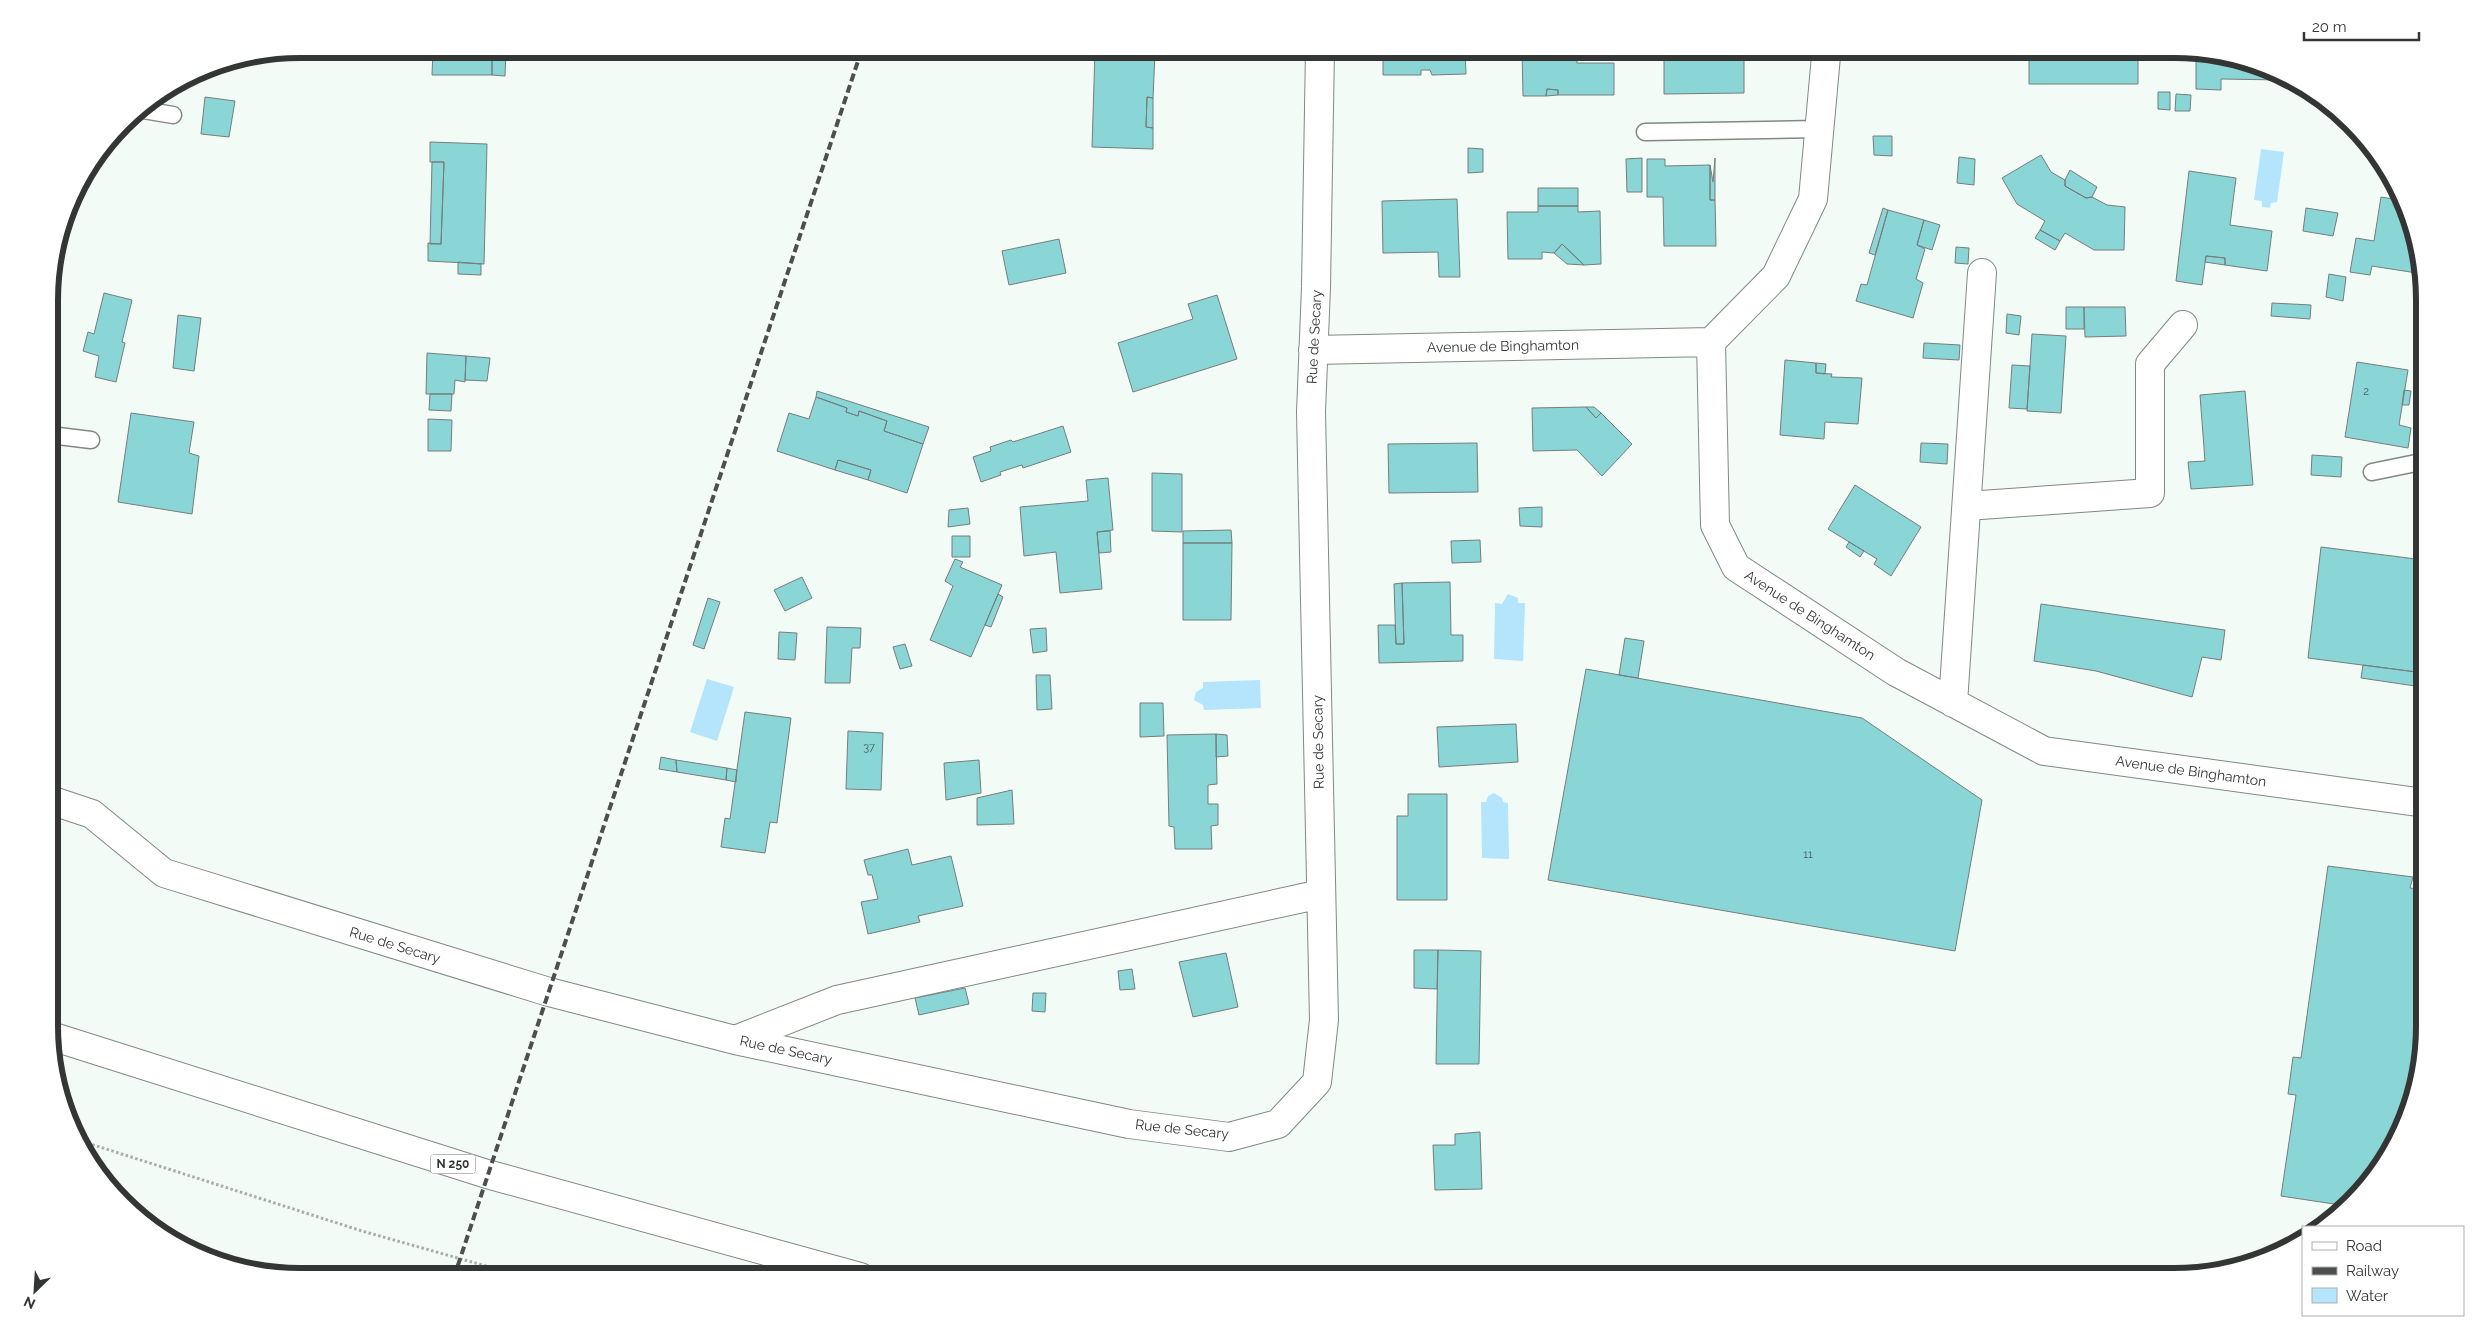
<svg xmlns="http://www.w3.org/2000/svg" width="2474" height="1326" viewBox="0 0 2474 1326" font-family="Raleway,sans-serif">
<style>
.water{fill:#b4e5fd}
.building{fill:#8ad5d5;stroke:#757e7d}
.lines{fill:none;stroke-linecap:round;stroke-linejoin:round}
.lane-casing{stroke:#818885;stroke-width:19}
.street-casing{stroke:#818885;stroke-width:30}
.primary-casing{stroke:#818885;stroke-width:30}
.path{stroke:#a7ada9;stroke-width:3;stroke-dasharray:2.5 2.5;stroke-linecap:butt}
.lane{stroke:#fff;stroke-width:16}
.street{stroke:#fff;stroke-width:28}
.primary{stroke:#fff;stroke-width:28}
.rail{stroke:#4c4f4d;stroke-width:4;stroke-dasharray:8 4;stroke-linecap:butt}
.labels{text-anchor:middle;stroke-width:4;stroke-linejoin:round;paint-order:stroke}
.number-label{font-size:11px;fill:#495e5c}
.shield{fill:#fff;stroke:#707271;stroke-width:1}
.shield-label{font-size:12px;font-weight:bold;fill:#333634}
.street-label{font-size:14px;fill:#333634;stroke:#fff}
.rim{fill:none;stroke:#333634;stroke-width:6}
</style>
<rect width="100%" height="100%" fill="#f3fbf6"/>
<path class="water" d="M2261,149L2284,152L2277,202L2271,203L2270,208L2262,207V201L2254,200Z
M1508,594L1518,598V603H1525L1523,661L1494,659L1495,603L1502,604Z
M707,679L734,687L717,741L690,732Z
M1260,680L1261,708L1204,710L1203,705L1194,700L1196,692L1203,688V682Z
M1494,793L1502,798L1503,802L1508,803L1509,859L1482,858L1481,802H1486L1488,796Z"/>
<path class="building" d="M433,49H492V75H432Z
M492,49H506L505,76L492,75Z
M1383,49H1465L1466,74L1432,75L1430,70H1421V75H1383Z
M1522,49H1577V63H1614V95H1558V90L1547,89L1546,96H1523Z
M1664,49H1744V93L1664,94Z
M2029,49H2138V84H2029Z
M1095,51L1155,53L1153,98L1147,97L1146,127L1153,128V149L1092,147Z
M2196,52L2239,57L2281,73V80L2221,79V90L2196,89Z
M1547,89L1558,90V95L1546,96Z
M2158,92H2170V110L2158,109Z
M2176,94L2191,95L2190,111H2175Z
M205,97L235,101L229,137L201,134Z
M1147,97L1153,98V128L1146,127Z
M1873,136H1892V156L1874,155Z
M430,142L487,144L484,264L428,261V243L441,244L444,162H430Z
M1468,148L1483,149V172L1468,173Z
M2041,155L2051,172L2065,180V186L2086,198L2092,197L2107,205L2125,207L2124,250H2094L2065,233L2060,241L2040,230L2045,221L2017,204L2002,178Z
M1959,157L1975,159L1974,185L1957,183Z
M1642,158V192H1627L1626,159Z
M1715,158V200H1710V165L1713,182Z
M1647,159H1665V166L1710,165V200H1715L1716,246H1664L1663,197H1647Z
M432,162H444L441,244H430Z
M2070,170L2097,187L2092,197L2086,198L2065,186V180Z
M2189,171L2236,178L2230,225L2272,231L2267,271L2225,265V258L2206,256L2202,285L2176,281Z
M1538,188H1578V206H1538Z
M2381,197L2405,201L2423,267V274L2372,266L2370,275L2350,272L2356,238L2374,241Z
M1457,199L1460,277H1439L1438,252L1383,253L1382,201Z
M1538,206H1578V212L1600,211L1601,264L1584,265L1562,244L1554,253L1542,252V259H1508L1507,212H1538Z
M1883,208L1888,210L1875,255L1869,253Z
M2306,208L2338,213L2333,236L2303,231Z
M1888,210L1924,220L1917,245L1925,249L1916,279L1923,283L1913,318L1856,301L1861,284L1867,285Z
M1924,220L1940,225L1932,250L1917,245Z
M2040,230L2060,241L2055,250L2035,238Z
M1059,239L1066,273L1009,285L1002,251Z
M1562,244L1584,265L1567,264L1554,253Z
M1956,247L1969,248L1968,264L1955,263Z
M2206,256L2225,258V265L2205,262Z
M458,262L481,264V275L458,274Z
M2329,274L2346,277L2343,301L2326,297Z
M104,293L132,300L122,342L125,343L116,382L95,377L99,356L83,351L88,332L94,334Z
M1217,295L1237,359L1133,392L1118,343L1193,319L1188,304Z
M2272,303L2311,305L2310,319L2271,316Z
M2066,307H2084V329H2066Z
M2084,307H2125L2126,336L2085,337Z
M2007,314L2021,316L2019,335L2006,333Z
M178,315L201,318L194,371L173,368Z
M2032,334L2066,336L2061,413L2027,411Z
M1924,343L1960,345L1959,360L1923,358Z
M427,353L466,356L465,382L455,380L454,394H426Z
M466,356L490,358L487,381L465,380Z
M1785,360L1816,363V373L1832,374L1831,377L1862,378L1858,424L1825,422L1824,439L1780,435Z
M2357,362L2408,370L2399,425L2411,428L2408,448L2345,437Z
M1816,363L1826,364L1825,374L1816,373Z
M2012,365L2030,366L2027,409L2009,408Z
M2404,390L2411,391L2409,405H2402Z
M817,391L929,427L923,444L884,431L887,421L859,411L858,416L846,412L847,408L816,397Z
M2245,391L2253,485L2191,489L2188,462L2205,461L2200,395Z
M430,394H452L451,411L429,410Z
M816,397L847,408L846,412L858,416L859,411L887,421L884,431L923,444L907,493L868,480L871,470L838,460L835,470L777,451L789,413L809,419Z
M1586,407H1594L1601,413L1596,418Z
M1586,407L1596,418L1601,413L1632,444L1602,476L1577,450L1533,451L1532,408Z
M131,413L194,422L189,453L199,456L192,514L118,502Z
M428,419L452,420L451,451H428Z
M1063,426L1071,452L1023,468L1022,465L1000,472L1001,475L981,482L973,457L991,451L990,447L1011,440L1013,442Z
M1477,443L1478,492L1389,493L1388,444Z
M1921,443L1948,444L1947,464L1920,462Z
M2312,455L2342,457L2341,477L2311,475Z
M838,460L871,470L868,480L835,470Z
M1152,473L1182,474V532L1152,531Z
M1108,478L1113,530L1097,532L1102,589L1060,593L1056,552L1024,556L1020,507L1088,501L1086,480Z
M1855,485L1921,527L1891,576L1874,564L1877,559L1828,529Z
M2417,499L2424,500V522L2414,521Z
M1542,507V527L1520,526L1519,508Z
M968,508L970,524L948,527L949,510Z
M1231,530L1232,543H1183V531Z
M1110,531L1111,552L1099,553L1097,532Z
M952,536H970V557H952Z
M1480,540L1481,562L1452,563L1451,541Z
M1849,542L1864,551L1860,557L1846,547Z
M1183,543H1232L1231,620H1183Z
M2321,547L2424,560V673L2308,658Z
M955,559L963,562L960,567L1002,585L971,657L930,640L953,586L945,581Z
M802,577L812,598L785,611L774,590Z
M1450,582L1451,635H1463V661L1379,663L1378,625H1395L1396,644H1404L1402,583Z
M1402,583L1404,644H1396L1394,584Z
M998,594L1003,597L991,627L985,625Z
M708,598L720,602L704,649L693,645Z
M2041,604L2225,630L2221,660L2202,657L2192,697L2096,671L2034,661Z
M827,627L861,628L860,648H852L850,683H825Z
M1046,628L1047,651L1033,653L1030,629Z
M779,632L797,633L795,660L778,659Z
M1625,638L1644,641L1638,678L1619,675Z
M905,644L912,666L900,669L893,647Z
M2363,665L2424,673L2422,687L2361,678Z
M1586,669L1862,718L1982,800L1955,951L1548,880Z
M1036,675H1050L1052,709L1037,710Z
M1140,703H1163L1164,736L1140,737Z
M745,712L791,718L777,823L770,822L765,853L721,847L725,818L730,819Z
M1516,724L1518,762L1439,767L1437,727Z
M848,731L883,733L881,790L846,789Z
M1216,734L1217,784L1208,785V804H1218V825L1211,826L1212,849H1175L1174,827L1169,826L1167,735Z
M1216,734L1227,735L1228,756L1216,757Z
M661,757L676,760L677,772L659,769Z
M676,760L727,768L726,780L677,772Z
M979,760L981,793L946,800L944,763Z
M727,768L737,770L736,782L726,780Z
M1012,790L1014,824L977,825V798Z
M1408,794H1447V900H1397V816H1408Z
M908,849L912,865L951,856L963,906L918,916L920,922L868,934L861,902L878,899L872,875H868L864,860Z
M2328,866L2413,877L2410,888L2425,890V1027L2417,1091L2399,1138L2363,1192L2347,1206L2281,1196L2296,1095L2288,1094L2293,1057L2301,1058Z
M1414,950H1438L1437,989L1414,988Z
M1438,950L1481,951L1479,1064H1436Z
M1226,953L1238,1007L1193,1017L1179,962Z
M1132,969L1135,989L1120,990L1118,971Z
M965,988L969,1004L919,1015L915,998Z
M1033,993H1046L1045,1012L1032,1011Z
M1480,1132L1482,1189L1435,1190L1433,1145H1455V1134Z"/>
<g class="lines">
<g class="lane-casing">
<path id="lane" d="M137,109L173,115
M1645,132L1819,129
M50,435L91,440
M2372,472L2421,462L2424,459"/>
</g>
<g class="street-casing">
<path id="street" d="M1711,342L1776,276L1813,199L1826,56L1829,49
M1313,350L1711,342L1715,525L1736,567L1896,672L2044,751L2425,803
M1967,506L2150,493V364L2183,325
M1953,703L1982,273
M50,800L92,814L164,873L549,992L735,1040L1129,1124L1229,1137L1278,1124L1317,1082L1324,1020L1311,412L1316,287L1320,49
M735,1040L837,1000L1321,894"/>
</g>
<g class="primary-casing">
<path id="primary" d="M51,1036L487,1174L860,1277"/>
</g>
<path class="path" d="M78,1140L362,1231L525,1277"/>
<use href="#lane" class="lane"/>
<use href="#street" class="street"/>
<use href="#primary" class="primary"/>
<path class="rail" d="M454,1277L862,49"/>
</g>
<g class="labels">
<g class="number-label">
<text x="2366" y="395">2</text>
<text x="869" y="751">37</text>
<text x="1808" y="858">11</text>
</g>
<rect class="shield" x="430.5" y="1154.5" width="45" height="19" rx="4"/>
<g class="shield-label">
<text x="453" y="1168">N 250</text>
</g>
<g class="street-label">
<text transform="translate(1314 337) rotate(-87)" y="5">Rue de Secary</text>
<text transform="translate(1503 346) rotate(-1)" y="5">Avenue de Binghamton</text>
<text transform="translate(1810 615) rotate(33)" y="5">Avenue de Binghamton</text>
<text transform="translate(1318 742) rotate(-91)" y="5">Rue de Secary</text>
<text transform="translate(2191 771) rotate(8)" y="5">Avenue de Binghamton</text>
<text transform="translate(395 945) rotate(17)" y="5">Rue de Secary</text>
<text transform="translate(786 1050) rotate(12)" y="5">Rue de Secary</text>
<text transform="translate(1182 1129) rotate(6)" y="5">Rue de Secary</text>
</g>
</g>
<path d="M0 0H2474V1326H0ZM300 58H2174A242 242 0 0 1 2416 300V1026A242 242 0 0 1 2174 1268H300A242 242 0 0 1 58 1026V300A242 242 0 0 1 300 58Z" fill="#fff" fill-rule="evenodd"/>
<path class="rim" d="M300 58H2174A242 242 0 0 1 2416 300V1026A242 242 0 0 1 2174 1268H300A242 242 0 0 1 58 1026V300A242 242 0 0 1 300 58Z"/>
<rect x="2302" y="1226" width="162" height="90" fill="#ffffff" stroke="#adafae"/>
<rect x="2312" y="1242" width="25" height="8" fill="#ffffff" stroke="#adafae"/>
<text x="2346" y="1251" font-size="15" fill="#333634">Road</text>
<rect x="2312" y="1267" width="25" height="8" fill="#4c4f4d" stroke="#adafae"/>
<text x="2346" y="1276" font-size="15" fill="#333634">Railway</text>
<rect x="2312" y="1288" width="25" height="15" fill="#b4e5fd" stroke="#adafae"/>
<text x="2346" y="1301" font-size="15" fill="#333634">Water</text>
<g transform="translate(35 1291) rotate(205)" stroke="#ffffff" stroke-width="4" paint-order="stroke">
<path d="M0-4L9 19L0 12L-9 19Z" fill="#333634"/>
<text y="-8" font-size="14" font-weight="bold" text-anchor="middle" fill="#333634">N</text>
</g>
<path d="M2304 32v8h115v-8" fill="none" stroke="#333634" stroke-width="2.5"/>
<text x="2312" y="32" font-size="15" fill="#333634" stroke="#ffffff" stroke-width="4" paint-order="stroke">20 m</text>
</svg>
